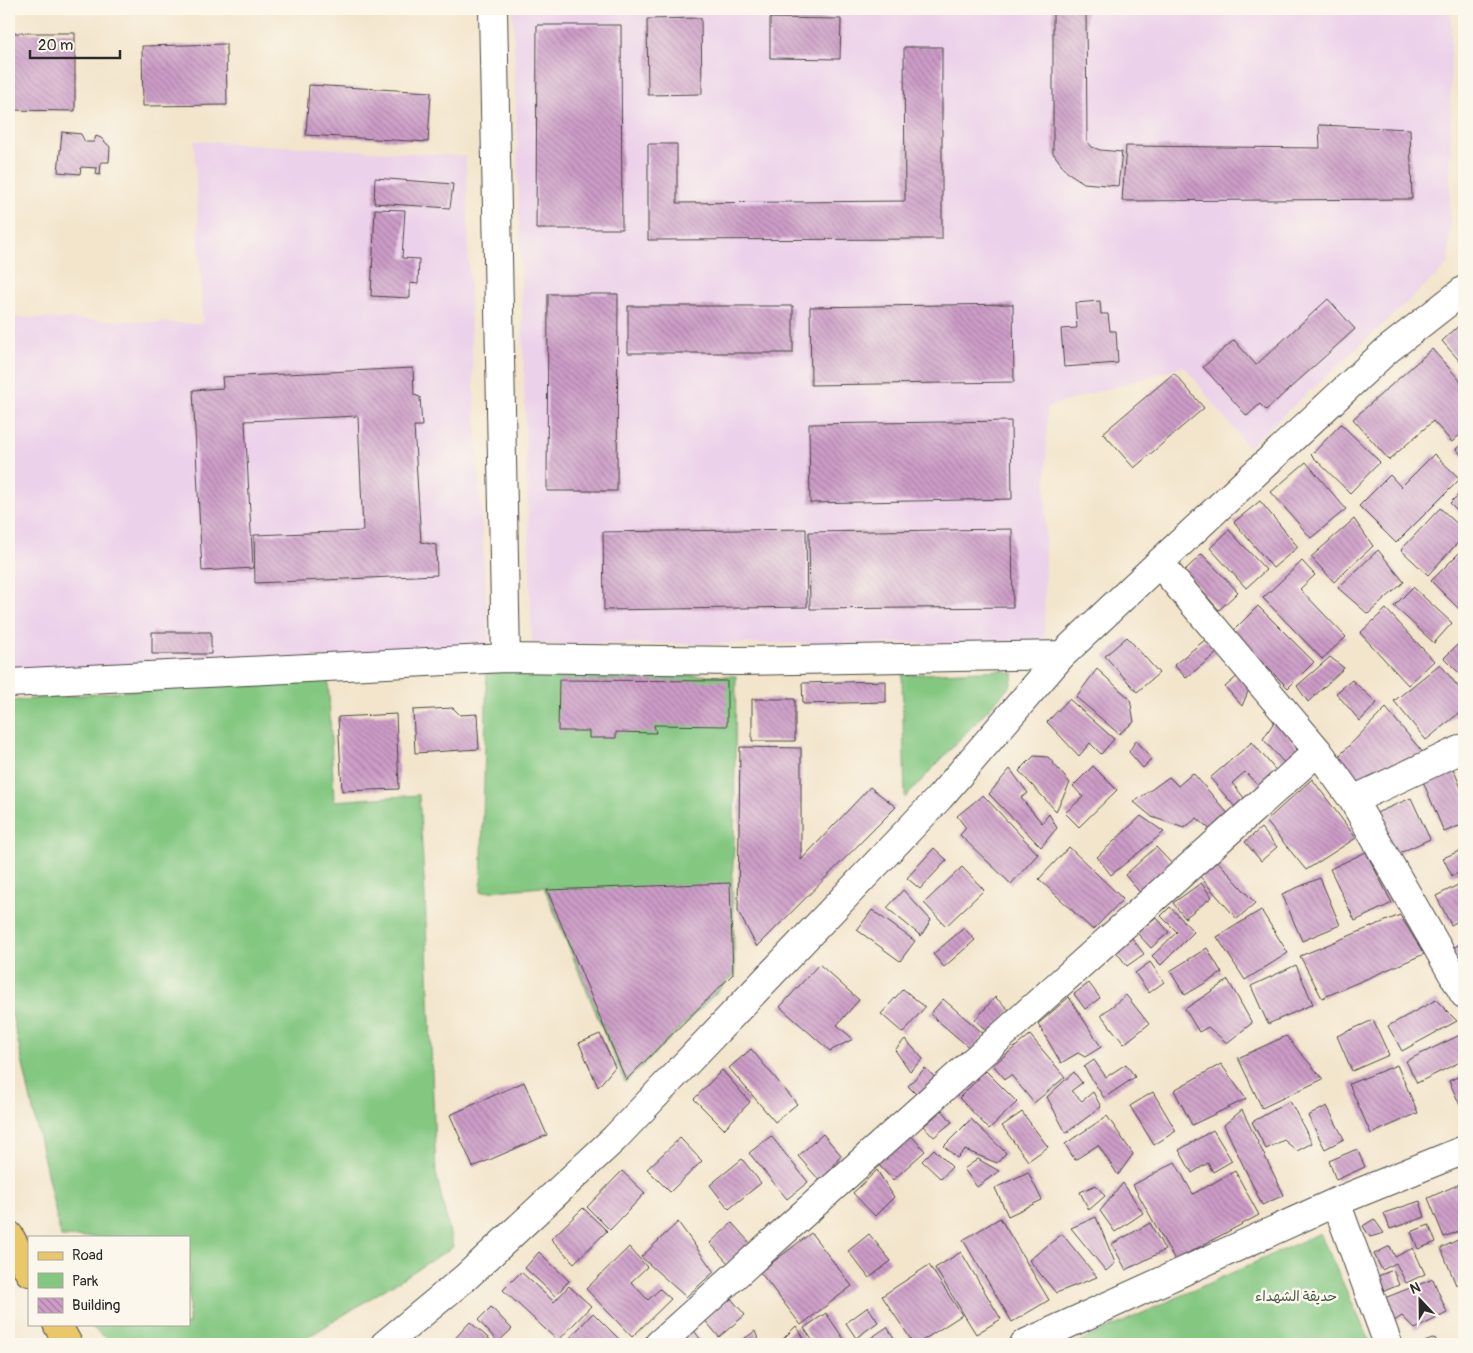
<svg xmlns="http://www.w3.org/2000/svg" width="1473" height="1353" viewBox="0 0 1473 1353" font-family="Pangolin,'Playpen Sans Arabic',sans-serif">
<style>
.built{fill:#ecd1ea}
.park{fill:#83c781;stroke:#577956}
.building{fill:url(#building-back-hatch)}
.lines{fill:none;stroke-linecap:round;stroke-linejoin:round}
.minor-casing{stroke:#494743;stroke-width:30}
.major-casing{stroke:#494743;stroke-width:30}
.minor{stroke:#fff;stroke-width:28}
.major{stroke:#eac769;stroke-width:28}
.labels{text-anchor:middle;stroke-width:5;stroke-linejoin:round;paint-order:stroke}
.park-label{font-size:14px;fill:#455a45;stroke:#fbf7ec}
</style>
<defs>
<pattern id="building-back-hatch" width="6" height="6" patternUnits="userSpaceOnUse" patternTransform="scale(1.25)"><rect width="6" height="6" fill="#cc9cc7"/><path d="M-1 5l2 2M0 0l6 6M5-1l2 2" fill="none" stroke="#a67fa2"/></pattern>
</defs>
<rect width="100%" height="100%" fill="#fbf7ec"/>
<filter id="ink" filterUnits="userSpaceOnUse"><feTurbulence type="fractalNoise" baseFrequency=".02" numOctaves="2"/><feDisplacementMap in="SourceGraphic" scale="10" xChannelSelector="R" yChannelSelector="G"/><feConvolveMatrix kernelMatrix="1 2 1 2 8 2 1 2 1" color-interpolation-filters="sRGB"/></filter>
<filter id="wash" filterUnits="userSpaceOnUse"><feTurbulence type="fractalNoise" baseFrequency=".0096" numOctaves="4" result="noise"/><feDisplacementMap in="SourceGraphic" scale="20" xChannelSelector="R" yChannelSelector="G"/><feGaussianBlur stdDeviation="1.12" result="paint"/><feColorMatrix in="noise" values="0 0 0 0 0 0 0 0 0 0 0 0 0 0 0 0 0 1.4 0 .05"/><feComposite in="paint" operator="in"/></filter>
<g filter="url(#wash)">
<rect width="100%" height="100%" fill="#f3e5cc"/>
<path class="built" d="M513,9H1451L1450,203L1449,264L1248,447L1184,366L1047,407L1044,643L532,644Z
M194,141L466,156L471,335L489,650L9,671V317L203,324Z"/>
<path class="park" d="M1002,670L1014,674L1010,686L905,798L902,675Z
M487,671L736,676L734,847L732,881L735,974L625,1083L544,887L481,892Z
M328,674L334,801L419,795L425,896L436,1173L453,1247L297,1344H115L87,1324H189V1237H61L9,1001V701Z
M1320,1233L1371,1344H1074Z"/>
<g id="blocks">
<path class="building" d="M1053,9H1086L1087,141L1092,147L1100,150L1122,152L1118,186L1084,183L1067,172L1053,153Z
M701,18L702,94L648,95L647,19Z
M770,18L841,19L840,59L770,58Z
M537,25H621L622,229H536Z
M9,33H75V111L9,110Z
M226,44L227,105L143,106L142,46Z
M904,47H942V239L648,240V144H677V203L905,201Z
M309,85L431,92L428,142L306,135Z
M1319,125L1410,129L1412,199L1122,201L1126,146L1320,148Z
M62,132L81,134L85,142H94L96,136L101,138L110,147L109,162H101L100,175L96,174L97,168L81,167L80,174L58,172Z
M375,178L453,184L450,208L374,203Z
M375,209L405,210L402,258L419,259L418,284L410,283V298L371,296Z
M548,294H618L617,491H547Z
M1328,299L1355,329L1266,410L1260,404L1247,416L1203,367L1234,340L1256,365Z
M1100,301L1101,314H1108L1110,331H1116L1118,363L1064,367L1061,329L1077,328L1075,303Z
M1013,304L1014,382L811,385L810,307Z
M628,306H793V353H628Z
M1464,321V366L1442,341Z
M1432,349L1464,385V431L1452,442L1433,421L1389,460L1353,419Z
M413,368L414,395L420,397L422,426H414L421,542L436,545L437,575L255,583L254,535L363,531L358,416L245,421L253,568L202,571L193,390L223,388L222,377Z
M1174,373L1204,408L1134,468L1103,433Z
M1011,421L1012,499L810,503L809,424Z
M1341,424L1380,462L1350,493L1311,455Z
M1464,442V458L1456,449Z
M1434,454L1460,479L1396,543L1359,506L1390,475L1401,487Z
M1306,462L1346,509L1311,538L1271,492Z
M1464,489V517L1450,503Z
M1260,501L1298,547L1273,568L1234,522Z
M1440,508L1464,530V536L1428,575L1401,550Z
M1354,519L1373,546L1334,582L1311,557Z
M806,529L807,607L604,610L603,532Z
M1012,529L1013,607L810,609L809,532Z
M1229,530L1266,570L1246,588L1210,548Z
M1464,548V614L1431,581Z
M1378,550L1404,582L1368,614L1338,588Z
M1202,554L1238,592L1219,610L1184,571Z
M1302,561L1315,575L1300,589L1346,637L1322,659L1263,598Z
M1413,587L1452,623L1434,643L1394,606Z
M1258,606L1314,662L1288,688L1232,632Z
M1386,609L1434,661L1408,685L1360,633Z
M152,632H211V654H152Z
M1127,637L1159,673L1137,692L1105,656Z
M1464,638V678L1444,658Z
M1206,639L1217,653L1186,678L1174,665Z
M1330,657L1344,668L1308,702L1297,686Z
M1440,664L1464,694V709L1426,740L1394,701Z
M1097,669L1130,699L1134,722L1119,734L1076,697Z
M1239,675L1250,687L1242,706L1225,687Z
M559,680L727,681V726L654,725L656,733L616,732V738H589V731H558Z
M1352,680L1377,703L1360,721L1336,693Z
M886,681V702L803,704L802,683Z
M752,699H795V741H752Z
M1069,699L1114,739L1101,754L1090,743L1079,756L1047,722Z
M453,708L460,715L477,714L479,749L415,753L413,710Z
M1386,708L1424,754L1359,787L1336,759Z
M396,714L399,789L342,791L338,717Z
M1276,719L1298,747L1286,765L1263,739Z
M1136,740L1152,759L1143,768L1129,752Z
M1252,742L1278,773L1260,788L1245,772L1232,783L1245,799L1235,807L1210,778Z
M740,747L801,748V860L870,787L896,807L757,947L738,911Z
M1034,756L1048,757L1070,783L1056,811L1019,771Z
M1093,766L1117,790L1079,827L1065,813L1083,797L1073,786Z
M1452,766L1464,795V824L1444,832L1422,779Z
M1010,769L1028,793L1021,798L1042,823L1049,814L1057,828L1041,847L989,794Z
M1193,773L1230,816L1214,833L1197,818L1184,828L1152,817L1134,802L1169,777L1178,786Z
M1312,779L1356,838L1306,870L1266,821Z
M983,795L1038,854L1011,884L960,835L966,828L957,816Z
M1411,798L1430,839L1393,856L1374,814Z
M1141,816L1164,832L1111,875L1097,857Z
M1261,828L1277,847L1261,861L1245,842Z
M1069,847L1123,899L1093,930L1039,879Z
M1156,847L1175,867L1143,896L1125,875Z
M934,848L947,860L920,889L907,878Z
M1464,849V870L1452,876L1443,858Z
M1366,852L1392,903L1355,921L1330,869Z
M1215,858L1255,903L1237,919L1197,873Z
M962,867L984,890L946,926L924,903Z
M1320,878L1340,925L1302,941L1282,894Z
M1464,882V918L1451,925L1436,896Z
M730,883L733,974L626,1080L547,890Z
M1201,883L1212,897L1185,918L1173,903Z
M903,890L931,920L921,936L887,908Z
M1170,907L1194,932L1161,965L1152,956L1177,932L1161,916Z
M872,910L915,941L900,961L857,930Z
M1261,910L1288,953L1245,980L1217,937Z
M1400,915L1424,954L1322,998L1300,956Z
M1156,917L1169,932L1151,948L1137,933Z
M964,928L975,940L944,967L933,954Z
M1132,938L1144,954L1127,966L1115,950Z
M1464,942V979L1449,950Z
M1207,948L1222,973L1185,995L1170,971Z
M1150,962L1164,982L1149,993L1135,973Z
M819,964L859,1000L837,1025L853,1039L830,1051L780,1007Z
M1296,965L1313,1004L1268,1024L1251,986Z
M1228,980L1252,1023L1227,1043L1208,1027L1199,1032L1185,1009Z
M1089,983L1100,998L1085,1009L1074,994Z
M903,989L925,1007L903,1033L881,1014Z
M1126,995L1149,1024L1124,1044L1101,1015Z
M995,997L1010,1011L990,1034L975,1020Z
M1069,997L1101,1047L1085,1057L1078,1053L1061,1063L1038,1024Z
M943,999L985,1035L972,1050L930,1014Z
M1436,1000L1457,1021L1402,1051L1388,1026Z
M1373,1020L1389,1055L1352,1071L1337,1036Z
M1464,1033V1060L1417,1083L1406,1061Z
M600,1034L615,1067L598,1087L579,1043Z
M1030,1035L1065,1077L1034,1103L1011,1075L1005,1079L993,1065Z
M1286,1036L1323,1079L1262,1108L1238,1058Z
M905,1039L923,1059L910,1071L895,1050Z
M751,1049L797,1104L775,1122L729,1068Z
M1094,1060L1106,1077L1126,1064L1135,1077L1104,1098L1084,1067Z
M1221,1064L1246,1099L1192,1125L1174,1090Z
M1397,1065L1418,1113L1371,1134L1349,1084Z
M925,1068L938,1080L920,1098L908,1086Z
M722,1070L750,1102L724,1129L694,1099Z
M986,1071L1017,1102L989,1129L959,1098Z
M1074,1072L1082,1083L1071,1091L1082,1101L1093,1092L1101,1107L1066,1133L1047,1097Z
M1464,1074V1114L1449,1081Z
M524,1082L547,1135L473,1167L450,1115Z
M1153,1092L1176,1131L1154,1145L1130,1106Z
M1290,1101L1312,1143L1297,1151L1284,1140L1266,1149L1252,1122Z
M1327,1106L1344,1139L1325,1149L1308,1116Z
M942,1110L952,1122L934,1137L924,1126Z
M1242,1110L1284,1195L1262,1205L1224,1125Z
M1022,1112L1048,1147L1028,1161L1002,1126Z
M1107,1116L1133,1154L1118,1175L1098,1145L1075,1160L1065,1144Z
M971,1119L1006,1153L997,1163L965,1150L957,1158L944,1146Z
M906,1130L925,1151L893,1180L874,1160Z
M1213,1130L1232,1161L1213,1172L1208,1163L1192,1173L1179,1150Z
M823,1134L841,1155L822,1183L798,1156Z
M771,1136L808,1182L787,1199L749,1153Z
M680,1138L702,1161L670,1192L647,1169Z
M934,1149L952,1167L941,1179L922,1161Z
M1357,1149L1365,1167L1336,1180L1329,1161Z
M742,1159L761,1183L729,1209L710,1185Z
M978,1159L999,1171L977,1187L964,1169Z
M1175,1162L1193,1194L1235,1171L1259,1215L1175,1260L1133,1185Z
M877,1170L894,1197L875,1216L853,1193Z
M622,1171L645,1193L610,1230L587,1207Z
M1028,1172L1042,1200L1008,1216L995,1188Z
M1464,1182V1229L1444,1237L1428,1198Z
M1123,1183L1143,1213L1115,1232L1100,1211Z
M1096,1185L1105,1196L1089,1210L1080,1192Z
M1420,1201L1425,1217L1390,1229L1384,1213Z
M583,1208L607,1231L574,1263L551,1239Z
M1096,1217L1115,1263L1106,1271L1071,1228Z
M1000,1218L1049,1300L1012,1322L963,1240Z
M1374,1219L1384,1233L1370,1237L1363,1226Z
M678,1222L714,1272L686,1297L641,1257Z
M732,1223L750,1243L728,1263L710,1243Z
M1150,1223L1165,1250L1126,1270L1112,1244Z
M1429,1225L1436,1242L1418,1249L1411,1232Z
M811,1233L852,1286L801,1325L760,1272Z
M869,1234L891,1261L869,1278L848,1251Z
M1062,1234L1097,1277L1056,1293L1029,1260Z
M1464,1237V1281L1456,1285L1441,1248Z
M1390,1246L1395,1257L1413,1248L1425,1274L1406,1283L1396,1263L1382,1270L1374,1254Z
M629,1247L647,1267L631,1282L648,1300L660,1289L671,1299L632,1337L586,1289Z
M539,1252L569,1281L555,1296L525,1268Z
M961,1252L1001,1319L976,1334L935,1268Z
M929,1265L962,1315L917,1344H914L882,1296Z
M1393,1270L1399,1285L1384,1291L1378,1276Z
M521,1272L554,1302L569,1286L591,1306L558,1341L503,1290Z
M1433,1279L1447,1313L1415,1329L1402,1316L1391,1323L1382,1299Z
M729,1296L745,1315L719,1337L703,1318Z
M491,1307L512,1329L498,1342L478,1320Z
M868,1307L878,1322L856,1338L846,1323Z
M593,1313L624,1344H575L568,1340Z
M826,1313L847,1344H815L804,1328Z
M470,1322L495,1344H450Z
M796,1326L808,1344H778Z
M887,1327L898,1344H862Z
M692,1328L704,1344H670Z
M755,1331L760,1344H737Z
M1435,1338L1438,1344H1419Z
M1464,1340V1344H1453Z"/>
</g>
</g>
<g filter="url(#ink)">
<use href="#blocks" fill-opacity="0" stroke="#494743" stroke-width="1"/>
<g class="lines">
<g class="minor-casing">
<path id="minor" d="M493,9L506,658L738,661L1062,655
M1159,563L1318,751L1353,800L1464,994
M9,683L506,658
M1353,800L1464,748
M1336,1202L1388,1344
M385,1344L466,1277L614,1139L940,797L1062,655L1159,563L1386,351L1464,290
M659,1344L1318,751
M1024,1344L1336,1202L1464,1150"/>
</g>
<g class="major-casing">
<path id="major" d="M9,1235L29,1272
M57,1324L68,1344"/>
</g>
<use href="#minor" class="minor"/>
<use href="#major" class="major"/>
</g>
</g>
<g class="labels">
<g class="park-label">
<text x="1296" y="1301">حديقة الشهداء</text>
</g>
</g>
<rect width="1473" height="1353" fill="none" stroke="#fbf7ec" stroke-width="30"/>
<rect x="28" y="1236" width="162" height="90" fill="#fbf7ec" stroke="#a8a59f"/>
<rect x="38" y="1252" width="25" height="8" fill="#eac769" stroke="#a8a59f"/>
<text x="72" y="1260" font-size="15" fill="#2b2b2b">Road</text>
<rect x="38" y="1273" width="25" height="15" fill="#83c781" stroke="#a8a59f"/>
<text x="72" y="1286" font-size="15" fill="#2b2b2b">Park</text>
<rect x="38" y="1298" width="25" height="15" fill="url(#building-back-hatch)" stroke="#a8a59f"/>
<text x="72" y="1310" font-size="15" fill="#2b2b2b">Building</text>
<g transform="translate(1420 1300) rotate(338)" stroke="#fbf7ec" stroke-width="4" paint-order="stroke">
<path d="M0-4L9 19L0 12L-9 19Z" fill="#2b2b2b"/>
<text y="-8" font-size="14" font-weight="bold" text-anchor="middle" fill="#2b2b2b">N</text>
</g>
<path d="M30 50v8h90v-8" fill="none" stroke="#2b2b2b" stroke-width="2.5"/>
<text x="38" y="50" font-size="15" fill="#2b2b2b" stroke="#fbf7ec" stroke-width="4" paint-order="stroke">20 m</text>
</svg>
